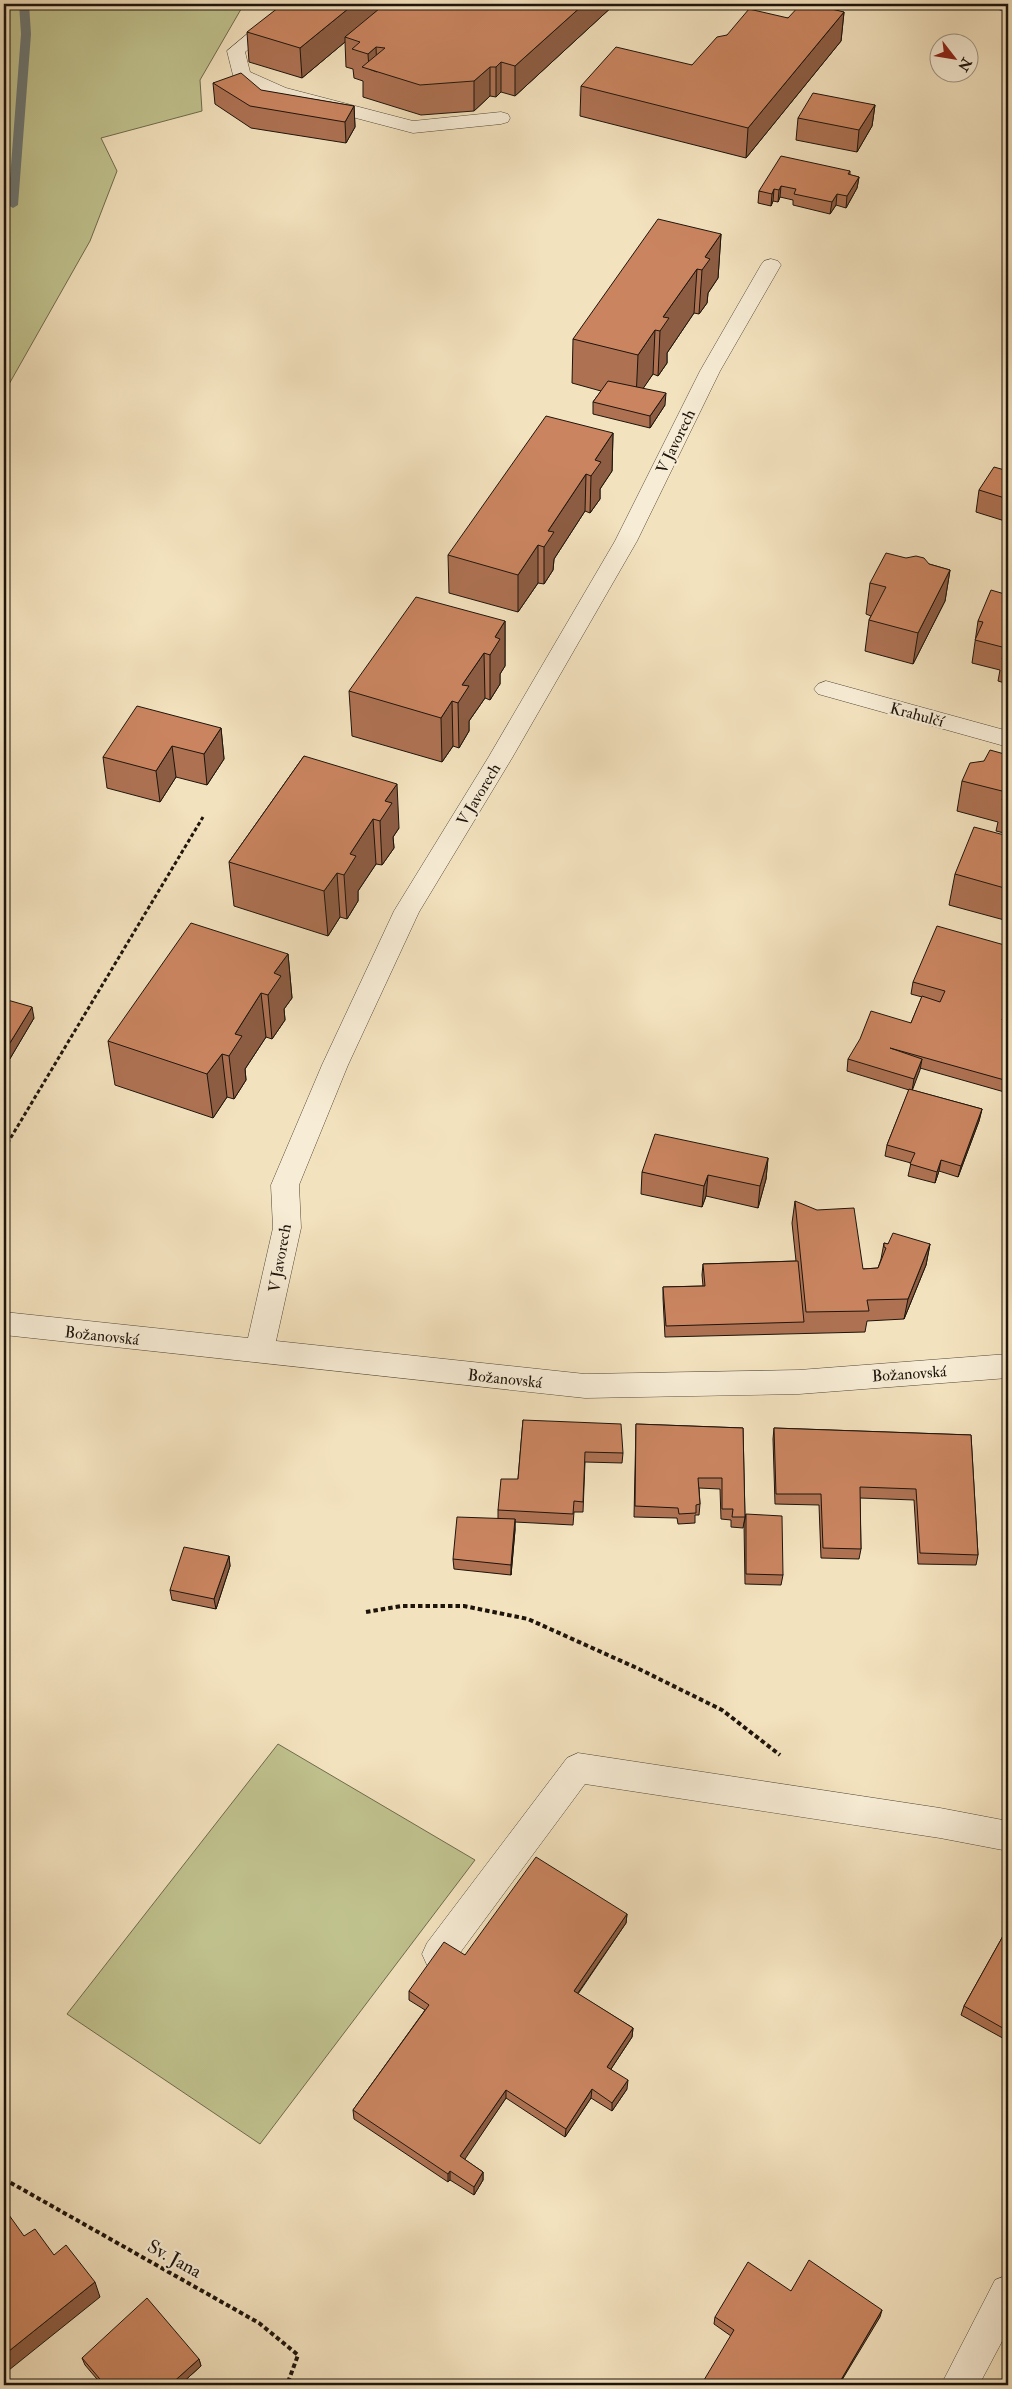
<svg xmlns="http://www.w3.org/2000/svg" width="1012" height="2389" viewBox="0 0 1012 2389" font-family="'IM FELL Double Pica',serif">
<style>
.green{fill:#c0c28e;stroke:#6e6b4d}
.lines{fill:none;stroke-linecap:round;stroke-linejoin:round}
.stream{fill:#6d7876;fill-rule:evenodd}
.minor-casing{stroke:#524838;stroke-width:1}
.path-far1{stroke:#1d140c;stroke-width:3;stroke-dasharray:4 2.5;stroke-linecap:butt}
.path{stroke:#1d140c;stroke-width:4;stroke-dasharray:4.5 3;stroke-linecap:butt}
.minor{fill:#f7ecd5;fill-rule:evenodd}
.wall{fill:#ae7253;stroke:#1d140c}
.shaded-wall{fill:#8d5d43;stroke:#1d140c}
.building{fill:#ca8560;stroke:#1d140c}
.labels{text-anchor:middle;stroke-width:4.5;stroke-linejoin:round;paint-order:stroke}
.street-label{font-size:16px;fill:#1d140c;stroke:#f7ecd5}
.near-street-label{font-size:19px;fill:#1d140c;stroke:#f7ecd5}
</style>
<rect width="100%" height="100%" fill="#f3e2be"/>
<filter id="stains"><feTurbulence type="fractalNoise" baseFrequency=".004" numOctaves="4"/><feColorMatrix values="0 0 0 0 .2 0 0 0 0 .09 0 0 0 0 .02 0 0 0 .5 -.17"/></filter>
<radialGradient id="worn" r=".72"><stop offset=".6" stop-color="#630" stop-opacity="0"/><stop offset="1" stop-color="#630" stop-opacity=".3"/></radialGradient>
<path class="green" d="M4,4H244L200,80L202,111L101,138L117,171L90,241L4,393Z
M278,1744L475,1860L260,2144L67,2014Z"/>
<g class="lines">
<path class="stream" d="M19,4H29L31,34L18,205L13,208L8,205L21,34Z"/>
<g class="minor-casing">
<path id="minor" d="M283,4H303L245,52L250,72L286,88L413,121L501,112L508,114L510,118L508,122L501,124L413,133L272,96L234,79L227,51Z
M992,4H1008V13L995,8Z
M771,259L778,261L781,265L720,371L637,541L512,758L419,912L348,1065L299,1185L301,1228L276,1341L585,1374L799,1370L1008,1354V1378L799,1394L585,1398L4,1335V1312L248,1338L273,1228L271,1185L322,1065L394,911L488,758L615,541L700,371L761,265L764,261Z
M826,681L1008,731V747L818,694L814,689L818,684Z
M578,1753L940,1808L1008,1821V1851L940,1838L585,1784L451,1965L439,1970L427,1965L422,1954L427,1943L567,1758Z
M1008,2275V2330L979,2385H941L995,2280Z"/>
</g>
<path class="path-far1" d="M4,1149L203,817"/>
<path class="path" d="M366,1612L402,1606H464L528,1619L639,1669L722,1710L780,1755
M4,2179L259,2323L298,2355L287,2385"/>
<use href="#minor" class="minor"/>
</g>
<path class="wall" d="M615,4L515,96L501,92L496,97L490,96L474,111L421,115L363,97V81L354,78L353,69L346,67L345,42L302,78L249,62L247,32Z
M910,4H921L919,6Z
M844,12L841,41L746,158L580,116L581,86L692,65L727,35L788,18Z
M213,83L354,106L355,127L346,143L251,128L215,104Z
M875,105L872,126L857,152L796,140L798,118Z
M850,171V175L859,177L857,188L846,208L836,205L830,214L793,205V200L780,197L778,202L773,201L771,206L758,203L759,191Z
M721,234L718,278L708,293L707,303L699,314L694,313L667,353V363L658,376L653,374L643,388L665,405L650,428L593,414V402L601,391L572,383L573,339Z
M613,433L612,471L600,489V499L590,513L585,511L554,559L553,570L544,584L538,583L518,612L449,593L448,555Z
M1008,471V522L976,512L979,490Z
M929,564L950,570L945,601L913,664L865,651L869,620L871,616L866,614L870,583Z
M1008,595V684L998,681L1000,670L972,663L978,621Z
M505,621V666L500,674V684L490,700L485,698L469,721V731L459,748L453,746L442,762L352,736L349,691Z
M221,728L224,759L207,785L176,777L160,802L107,788L103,757Z
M1008,755V834L996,831L998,822L957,811L962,781L984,761Z
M304,756L399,828L393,837L394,848L382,865L376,864L358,891V901L347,919L340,917L328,936L234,906L229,862Z
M1008,836V921L949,905L955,874Z
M1008,946V978L1006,983L1004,1020L1007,1049L1008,1050V1093L920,1068L912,1090L982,1109L979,1121L958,1177L939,1171L935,1183L908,1176L911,1163L885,1156L887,1145L909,1090L847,1071L848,1059L911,1023L922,997L911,994L913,982Z
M288,954L292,998L284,1009L285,1020L272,1039L266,1037L245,1069L246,1080L234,1099L227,1097L213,1118L115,1085L108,1041Z
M4,999L34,1018L8,1062L4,1061Z
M768,1158L766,1179L758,1208L706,1196L702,1207L641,1194L642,1172Z
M795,1201L863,1269L878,1268L881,1259L884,1243L888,1244H930L926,1265L904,1319L867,1321L865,1332L665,1337L663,1298V1287L703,1286L702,1275L703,1264L796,1261L792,1223Z
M523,1420L623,1453L622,1463L585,1462L583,1512H574L573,1525L515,1522V1530L511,1575L454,1569L453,1559L498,1519V1510L518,1479Z
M636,1424L743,1428L745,1517L743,1528L731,1527V1520L721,1519L720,1489L699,1488L700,1504L699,1515H695V1523L678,1524L677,1518L634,1517Z
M774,1428L971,1435L978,1555L976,1565L918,1564L914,1500L860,1498L861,1549L859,1559L821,1558L819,1505L775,1504L773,1439Z
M746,1514L783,1575L781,1585L745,1584L744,1524Z
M229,1556L230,1566L216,1609L172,1600L170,1590Z
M627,1914L626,1923L578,1994L633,2028L632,2037L611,2069L627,2089L612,2111L591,2098L565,2137L506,2098L464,2159L483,2172V2180L474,2195L450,2180L448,2182L354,2119L353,2110L425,2010L409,2000V1991L465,1955Z
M1008,1927V2041L961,2015L964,2006Z
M791,2291L880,2317L731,2336L714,2324L715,2317Z
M82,2358L199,2359L201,2366L180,2385H102L85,2365Z"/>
<path class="shaded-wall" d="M354,4H390L345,37V42L302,78L300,48Z
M584,4H615L515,96V66Z
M844,12L841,41L746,158L748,128Z
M376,47L377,72L369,69L368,54Z
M501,62V92L496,97V67Z
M490,67V96L474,111V81Z
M875,105L872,126L857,152L859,130Z
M354,106L355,127L346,143L345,122Z
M859,177L857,188L846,208L847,196Z
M781,186L780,197L778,202L779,190Z
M774,189L773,201L771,206L772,194Z
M837,194L836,205L830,214L832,202Z
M721,234L718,278L708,293L707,303L699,314L702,270L705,257Z
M697,269L694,313L667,353V363L658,376L660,331L663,317Z
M655,330L653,374L636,399L638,355Z
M666,393L665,405L650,428V416Z
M613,433L612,471L600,489V499L590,513L591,476L595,460Z
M586,474L585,511L554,559L553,570L544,584V547L548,531Z
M538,545V583L518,612V575Z
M950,570L945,601L913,664L918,633Z
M505,621V666L500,674V684L490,700V655L495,637Z
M484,653L485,698L469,721V731L459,748L458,703L462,685Z
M452,701L453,746L442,762L441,718Z
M221,728L224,759L207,785L204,754Z
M172,746L176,777L160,802L156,771Z
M397,784L399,828L393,837L394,848L382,865L380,821L385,801Z
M373,819L376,864L358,891V901L347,919L344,875L350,854Z
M337,873L340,917L328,936L324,891Z
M288,954L292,998L284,1009L285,1020L272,1039L268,995L274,973Z
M1008,973V978L1002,994L1004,983Z
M261,993L266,1037L245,1069L246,1080L234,1099L229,1056L235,1034Z
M1008,1004V1009L1000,1031L1002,1020Z
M32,1007L34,1018L8,1062L5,1051Z
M1008,1040V1045L1002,1060L1005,1049Z
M222,1054L227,1097L213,1118L207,1074Z
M922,1059L920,1070L912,1091L914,1079Z
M982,1109L979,1121L958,1177L961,1166Z
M768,1158L766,1179L758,1208L760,1186Z
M941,1160L939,1171L935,1183L937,1172Z
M708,1175L706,1196L702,1207L704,1186Z
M930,1244L926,1265L904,1319L908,1299Z
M515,1519V1530L511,1575V1565Z
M229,1556L230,1566L216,1609L214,1599Z
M627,1914L626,1923L573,2000L574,1991Z
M633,2028L632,2037L607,2075V2067Z
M628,2080L627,2089L612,2111V2103Z
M592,2089L591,2098L565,2137L566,2129Z
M506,2090V2098L461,2165L460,2156Z
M450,2171V2180L448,2182V2174Z
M483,2172V2180L474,2195V2187Z
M95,2282L100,2297L4,2374V2355Z
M882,2310L880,2317L839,2385H838Z
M199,2359L201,2366L180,2385H170Z"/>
<path class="building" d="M283,4H354L300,48L247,32Z
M385,4H584L515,66L501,62L496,67H490L474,81L420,85L362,67L385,48L376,47L368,54L352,49L360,42L345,37Z
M801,4H811L844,12L748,128L581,86L616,47L692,65L717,37L727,35L749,9L788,18Z
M241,73L261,90L354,106L345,122L250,106L213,83Z
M813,93L875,105L859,130L798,118Z
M781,156L850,171L848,174L859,177L847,196L837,194L832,202L794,194L796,189L781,186L779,190L774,189L772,194L759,191Z
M658,219L721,234L705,257L710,259L702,270L697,269L663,317L669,318L660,331L655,330L638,355L573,339Z
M608,381L666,393L650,416L593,402Z
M546,416L613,433L595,460L601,462L591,476L586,474L548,531L554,532L544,547L538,545L518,575L448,555Z
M994,467L1008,471V499L979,490Z
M886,553L906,558L916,556L924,558L929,564L950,570L918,633L869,620L886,587L870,583Z
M991,590L1008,595V661L1002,659L1006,648L975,640L983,622L978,621Z
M416,597L505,621L495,637L500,639L490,655L484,653L462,685L469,686L458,703L452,701L441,718L349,691Z
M137,706L221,728L204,754L172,746L156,771L103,757Z
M990,750L1008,755V802L1002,800L1006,792L962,781L970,763L984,761Z
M304,756L397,784L385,801L392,803L380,821L373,819L350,854L356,856L344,875L337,873L324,891L229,862Z
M974,827L1008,836V889L955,874Z
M191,923L288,954L274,973L281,976L268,995L261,993L235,1034L242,1036L229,1056L222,1054L207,1074L108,1041Z
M937,926L1008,946V973L1004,983L1008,984V1004L1002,1020L1008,1022V1040L1005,1049L1008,1050V1081L890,1048L922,1059L914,1079L848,1059L860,1039L871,1011L911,1023L922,996L940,1002L945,991L913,982Z
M4,999L32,1007L5,1051L4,1050Z
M909,1089L982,1109L961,1166L941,1160L937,1172L910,1164L915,1153L887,1145Z
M655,1134L768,1158L760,1186L708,1175L704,1186L642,1172Z
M795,1201L817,1210L854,1208L863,1269L878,1268L886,1248L884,1247V1243L888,1244L893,1233L930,1244L908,1299L867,1300L869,1311L806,1312Z
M798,1261L804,1322L666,1326L663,1287L705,1286L703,1264Z
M523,1420L621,1424L623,1453L585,1452L583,1502L574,1501L573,1514L498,1510L501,1479H518Z
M636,1424L743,1428L745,1517H732L733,1509H722V1478H698L700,1504L696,1505V1513L679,1514L678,1508L635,1506Z
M774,1428L971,1435L978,1555L920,1553L916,1489L860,1487L861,1549L823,1548L821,1494H776Z
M746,1514L782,1516L783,1575L746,1574Z
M457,1517L515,1519L511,1565L453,1559Z
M184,1547L229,1556L214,1599L170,1590Z
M536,1857L627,1914L574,1991L633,2028L607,2067L628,2080L612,2103L592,2089L566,2129L506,2090L460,2156L483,2172L474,2187L450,2171L448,2174L353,2110L429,2005L409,1991L444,1942L465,1955Z
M1008,1927V2031L964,2006Z
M4,2208L24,2236L35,2229L54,2255L66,2245L95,2282L4,2355Z
M809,2260L882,2310L838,2385H701L734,2330L715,2317L748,2262L791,2291Z
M147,2298L199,2359L170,2385H105L82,2358Z"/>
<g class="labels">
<g class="street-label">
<text transform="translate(675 441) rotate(-64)" y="6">V Javorech</text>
<text transform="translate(917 714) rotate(15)" y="6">Krahulčí</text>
<text transform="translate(478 794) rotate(-59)" y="6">V Javorech</text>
<text transform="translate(279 1258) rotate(-80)" y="6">V Javorech</text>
<text transform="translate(102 1335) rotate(6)" y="6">Božanovská</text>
<text transform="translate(909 1373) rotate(-4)" y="6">Božanovská</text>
<text transform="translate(505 1378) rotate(6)" y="6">Božanovská</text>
</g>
<g class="near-street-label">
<text transform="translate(175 2258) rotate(29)" y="7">Sv. Jana</text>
</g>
</g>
<rect width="1012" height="2389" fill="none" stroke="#f3e2be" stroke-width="20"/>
<rect x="5" y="5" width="1002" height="2379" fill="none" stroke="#1d140c" stroke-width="2.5"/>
<rect x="10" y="10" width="992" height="2369" fill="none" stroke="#1d140c"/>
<g transform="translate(954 58) rotate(121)"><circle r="24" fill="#f7ecd5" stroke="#a09685"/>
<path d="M0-4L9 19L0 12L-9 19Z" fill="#8f2418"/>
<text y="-8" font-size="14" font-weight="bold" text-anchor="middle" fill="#1d140c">N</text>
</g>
<rect width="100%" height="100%" filter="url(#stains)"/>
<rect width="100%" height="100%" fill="url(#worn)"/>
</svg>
